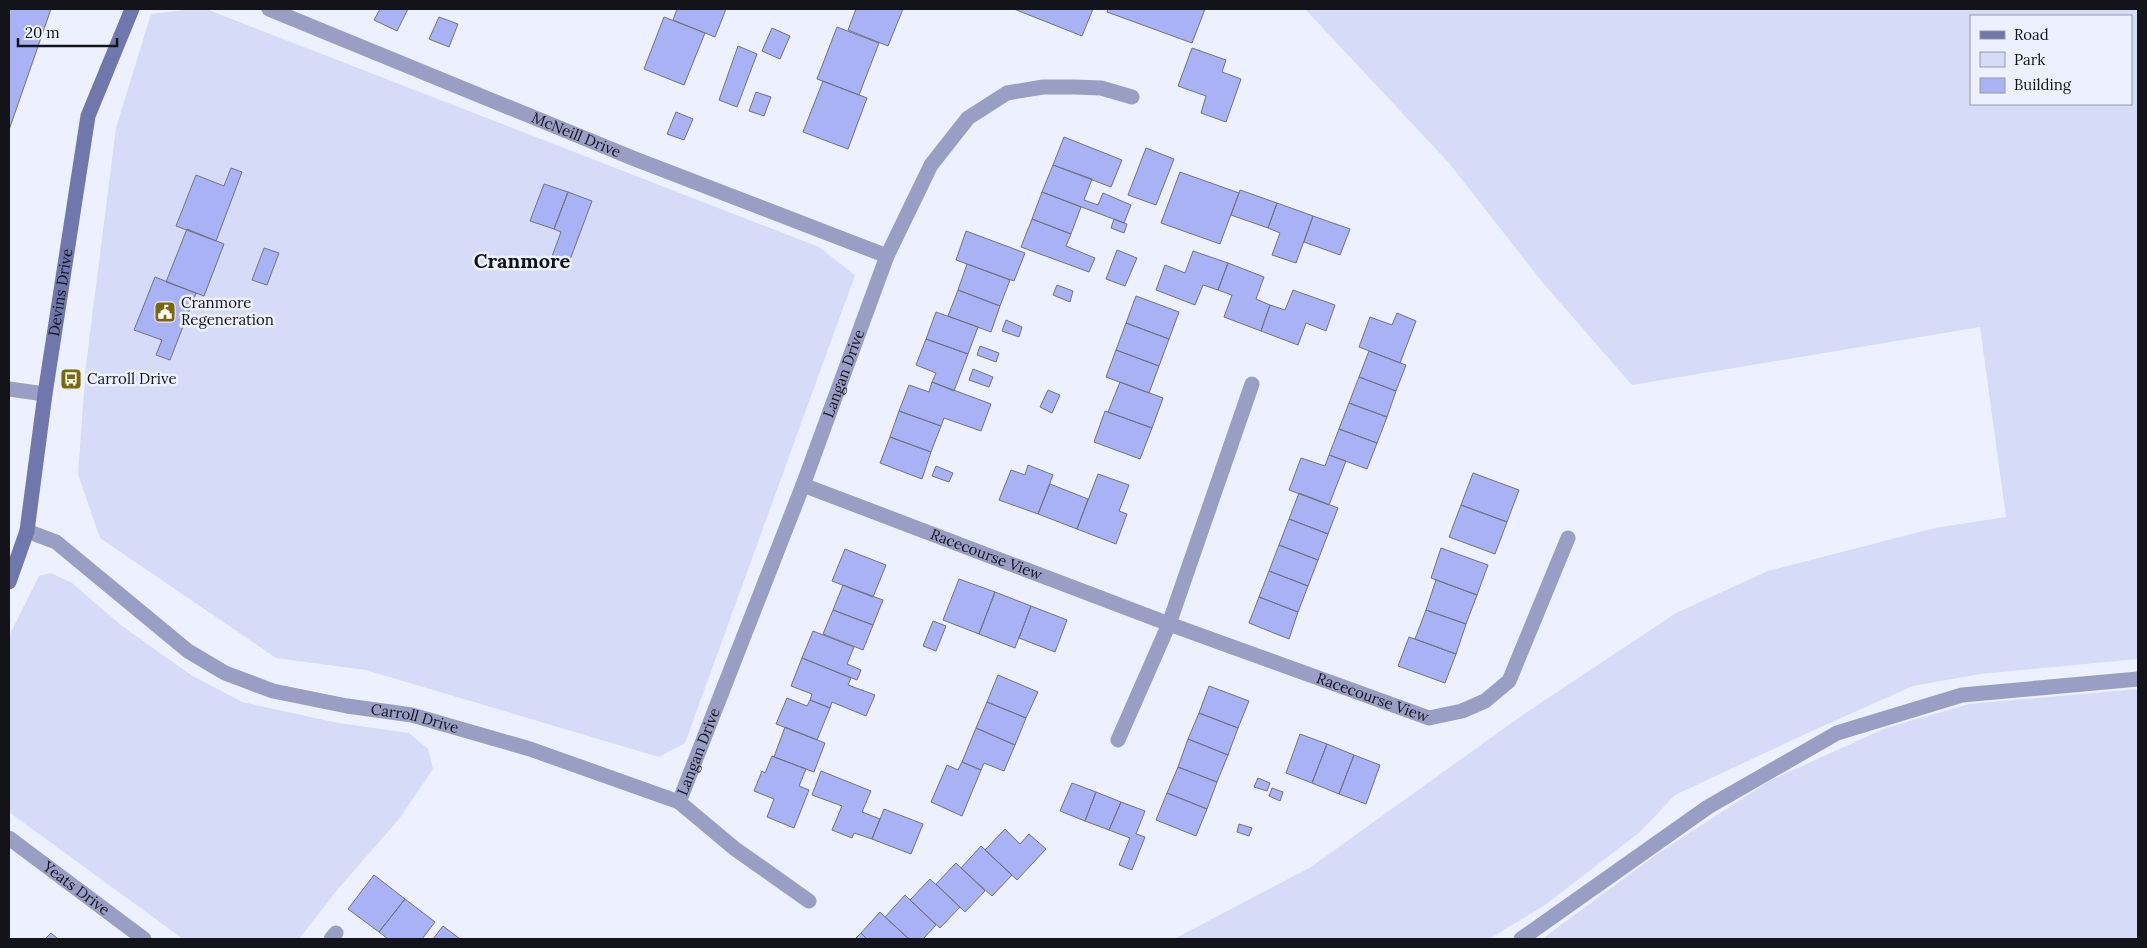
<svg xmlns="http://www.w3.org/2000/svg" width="2147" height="948" viewBox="0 0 2147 948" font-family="Lora,serif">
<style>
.green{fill:#d6dbf8;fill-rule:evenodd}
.building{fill:#a8b2f5;stroke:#707382}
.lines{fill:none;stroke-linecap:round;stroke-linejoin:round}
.lane{stroke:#999fc4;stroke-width:15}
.street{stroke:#999fc4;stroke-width:15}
.secondary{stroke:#6f77ac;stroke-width:15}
.labels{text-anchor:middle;stroke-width:5;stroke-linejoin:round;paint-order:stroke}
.street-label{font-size:15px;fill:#13141a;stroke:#edf0fe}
.poi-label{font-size:15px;fill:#13141a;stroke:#edf0fe;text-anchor:start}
.district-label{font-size:20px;font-weight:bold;fill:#13141a;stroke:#edf0fe}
</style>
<rect width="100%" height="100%" fill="#edf0fe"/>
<path class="green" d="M195,9H206L819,247L855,275L685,743L659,757L366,670L276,658L100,538L78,474L86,365L116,128L151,14Z
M1305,9H2138V659L1980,674L1913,686L1814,730L1675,795L1640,832L1545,905L1489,939H1174L1311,867L1524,714L1676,613L1768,571L1935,528L2006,517L1980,327L1632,385L1543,283L1449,163ZM1971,16H2131V104H1971Z
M51,573L72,583L122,626L191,675L242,702L338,723L409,733L428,749L433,769L399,819L338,889L299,939H183L9,812V636L39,576Z
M2138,689V939H1542L1657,854L1771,780L1886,728L1969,704Z"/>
<path class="building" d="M9,9H51L9,130Z
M380,9H408L397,31L374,20Z
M677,9H726L715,37L673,20Z
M856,9H903L888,46L848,30Z
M1014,9H1093L1082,36Z
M1108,9H1205L1192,43L1107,12Z
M439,17L458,24L449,47L429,39Z
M664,17L705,33L684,85L644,69Z
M837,27L879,43L859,95L817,79Z
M772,28L790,36L780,59L762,51Z
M738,46L757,54L737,107L719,100Z
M1192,48L1226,60L1222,72L1241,79L1226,122L1201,113L1206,96L1178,86Z
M823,81L867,98L848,149L803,132Z
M756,92L771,97L764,116L749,111Z
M676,112L693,119L684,140L667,134Z
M1064,137L1122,160L1111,187L1053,165Z
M1146,148L1174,159L1156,205L1128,195Z
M1053,165L1092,179L1084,200L1098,205L1103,193L1131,205L1124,223L1042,192Z
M231,168L242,172L216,241L176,226L196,175L224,186Z
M1180,172L1239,193L1220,244L1161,223Z
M544,184L568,192L554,229L530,221Z
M1240,190L1277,203L1268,228L1231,215Z
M568,192L592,201L568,265L551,259L561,232L554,229Z
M1042,192L1081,207L1071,234L1032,219Z
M1277,203L1313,216L1296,263L1272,255L1280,233L1268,228Z
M1313,216L1350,229L1340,255L1304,242Z
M1032,219L1071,234L1066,246L1095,258L1089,272L1021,247Z
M1114,219L1127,224L1124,233L1111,228Z
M187,229L224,244L204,296L166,282Z
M966,231L1025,253L1014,281L956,260Z
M264,248L279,253L267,285L252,280Z
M1117,250L1137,258L1125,286L1106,279Z
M1193,251L1228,263L1218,290L1203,285L1195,305L1156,290L1165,265L1185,273Z
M1228,263L1264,277L1256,299L1270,305L1261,331L1224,317L1232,295L1218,290Z
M967,264L1010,280L1000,306L958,290Z
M155,277L196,293L170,360L156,355L162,340L134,330Z
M1057,285L1073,291L1070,302L1053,295Z
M958,290L1000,306L991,332L948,316Z
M1293,290L1335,305L1326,331L1306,323L1298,345L1261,331L1270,305L1285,310Z
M1136,296L1179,312L1169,339L1126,323Z
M936,312L978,327L968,354L926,339Z
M1397,313L1416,321L1400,363L1359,347L1370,317L1392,325Z
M1006,320L1022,327L1019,337L1002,331Z
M1126,323L1169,339L1159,366L1116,350Z
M926,339L968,354L954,391L932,382L936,373L916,365Z
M980,346L999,353L996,362L977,355Z
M1116,350L1159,366L1149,393L1106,377Z
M1369,351L1406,365L1396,391L1359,377Z
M973,369L993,377L989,387L969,380Z
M1359,377L1396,391L1387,417L1349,403Z
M932,382L991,404L981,431L944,418L941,426L899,411L909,385L929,392Z
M1120,382L1163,398L1152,428L1108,412Z
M1048,390L1060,395L1052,413L1040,407Z
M1349,403L1387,417L1377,443L1339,429Z
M899,411L941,426L931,452L890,437Z
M1105,411L1152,428L1140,459L1094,442Z
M1339,429L1377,443L1367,469L1329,455Z
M890,437L931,452L922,479L880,463Z
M1329,455L1346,461L1329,505L1289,490L1301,458L1325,466Z
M1028,465L1053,475L1038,514L999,500L1011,470L1025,475Z
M936,466L953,473L949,482L932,476Z
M1473,473L1519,490L1507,522L1461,505Z
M1098,474L1129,485L1119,511L1127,514L1116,544L1077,529Z
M1050,484L1088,499L1077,529L1038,514Z
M1299,493L1338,508L1328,534L1289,519Z
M1461,505L1507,522L1495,554L1449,537Z
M1289,519L1328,534L1318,560L1279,545Z
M1279,545L1318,560L1308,586L1269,571Z
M1441,548L1488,565L1477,595L1431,578Z
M845,549L886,565L873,597L832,581Z
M1269,571L1308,586L1298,612L1259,597Z
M959,579L995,592L979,634L943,620Z
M1436,580L1477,595L1466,624L1426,610Z
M843,585L883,600L873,625L833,610Z
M995,592L1031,606L1015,648L979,634Z
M1259,597L1298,612L1289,639L1249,623Z
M1031,606L1067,620L1055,652L1019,638Z
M833,610L873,625L863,650L823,634Z
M1426,610L1466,624L1456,654L1415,639Z
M933,621L946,626L936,651L923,646Z
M813,631L854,647L847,664L861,670L857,680L802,658Z
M1409,637L1456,654L1445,683L1398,666Z
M802,658L851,678L848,685L875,695L866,716L832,702L830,708L810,700L812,694L791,686Z
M998,675L1038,692L1026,718L987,702Z
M1209,686L1249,701L1238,728L1199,713Z
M787,698L807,706L810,700L830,708L817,740L776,724Z
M987,702L1026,718L1015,745L976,728Z
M1199,713L1238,728L1228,755L1188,739Z
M785,727L825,743L814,772L774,757Z
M976,728L1015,745L1004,771L984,763L981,770L962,762Z
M1300,734L1327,744L1312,783L1286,773Z
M1188,739L1228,755L1217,782L1178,767Z
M1327,744L1354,755L1339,794L1312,783Z
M1354,755L1380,765L1366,804L1339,794Z
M772,756L806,769L799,786L809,790L794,828L767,817L774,799L754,791L762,771L765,773Z
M962,762L981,770L962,816L931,802L947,765L958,770Z
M1178,767L1217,782L1207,809L1167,793Z
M821,771L871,791L862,812L880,819L872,839L854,833L852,838L832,830L842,806L812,795Z
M1258,778L1270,783L1267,791L1254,787Z
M1072,783L1096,792L1085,821L1060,811Z
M1272,788L1283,792L1280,801L1269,796Z
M1096,792L1121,802L1109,830L1085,821Z
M1167,793L1207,809L1196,836L1156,820Z
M1121,802L1145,811L1136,834L1145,837L1132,870L1119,865L1130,838L1109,830Z
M884,809L923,824L911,854L872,839Z
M1239,824L1252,828L1249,836L1237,832Z
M1005,829L1020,844L1029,834L1046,849L1017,880L985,850Z
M981,846L1012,875L992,896L961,868Z
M956,863L985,891L965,912L936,884Z
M374,875L405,899L379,932L348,909Z
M930,879L960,907L940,928L910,900Z
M905,895L936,925L923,939H909L885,917Z
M405,899L435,922L422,939H388L379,932Z
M880,912L885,917L909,939H867L861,933Z
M443,926L460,939H433Z
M51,933L58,939H45Z
M861,933L867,939H855Z"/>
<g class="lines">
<path class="lane" d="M1521,939L1708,807L1837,733L1962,695L2138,679"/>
<g class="street">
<path id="s1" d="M269,9L635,159L887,256"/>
<path d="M9,389L45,394"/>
<path id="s2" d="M803,485L1169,624L1429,718L1462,711L1485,701L1509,681L1568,538"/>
<path id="s3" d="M27,531L56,542L188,651L225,673L273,691L347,706L412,715L530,749L679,802L734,848L809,901"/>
<path d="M1118,740L1169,624L1252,384"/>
<path id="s4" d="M679,802L803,485L887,256L931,165L968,118L1007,93L1043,87H1075L1101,88L1132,97"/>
<path id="s5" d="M9,838L144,939"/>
<path d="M331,939L336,933"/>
</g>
<path class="secondary" id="s6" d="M9,582L27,531L45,394L88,116L132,9"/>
</g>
<defs>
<g id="civic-square" transform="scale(1.125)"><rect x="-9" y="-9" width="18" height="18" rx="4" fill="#7b6900" stroke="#edf0fe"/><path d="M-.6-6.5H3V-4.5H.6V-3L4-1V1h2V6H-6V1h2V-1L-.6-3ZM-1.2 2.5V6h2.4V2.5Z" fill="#fff"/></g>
<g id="bus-square" transform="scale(1.125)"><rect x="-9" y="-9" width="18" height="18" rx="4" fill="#7b6900" stroke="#edf0fe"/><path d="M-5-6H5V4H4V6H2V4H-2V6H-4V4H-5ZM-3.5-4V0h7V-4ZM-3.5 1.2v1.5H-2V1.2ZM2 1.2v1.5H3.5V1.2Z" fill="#fff"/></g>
</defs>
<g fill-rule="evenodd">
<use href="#civic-square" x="165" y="312"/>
<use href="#bus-square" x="71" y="379"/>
</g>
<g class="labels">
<g class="street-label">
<text dy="5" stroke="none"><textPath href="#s1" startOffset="332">McNeill Drive</textPath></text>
<text dy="5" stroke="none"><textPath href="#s6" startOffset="295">Devins Drive</textPath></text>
<text dy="5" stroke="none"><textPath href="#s4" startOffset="459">Langan Drive</textPath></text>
<text dy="5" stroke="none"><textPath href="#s2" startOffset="196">Racecourse View</textPath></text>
<text dy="5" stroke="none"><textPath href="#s2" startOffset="608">Racecourse View</textPath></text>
<text dy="5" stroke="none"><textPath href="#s3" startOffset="441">Carroll Drive</textPath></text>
<text dy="5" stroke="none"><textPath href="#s4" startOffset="54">Langan Drive</textPath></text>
<text dy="5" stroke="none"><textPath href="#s5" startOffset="84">Yeats Drive</textPath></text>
</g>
<g class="poi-label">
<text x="181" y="308">Cranmore<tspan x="181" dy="17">Regeneration</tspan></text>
<text x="87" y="384">Carroll Drive</text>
</g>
<g class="district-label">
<text x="522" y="268">Cranmore</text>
</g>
</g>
<rect width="2147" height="948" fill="none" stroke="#13141a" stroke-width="20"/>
<rect x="1970" y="15" width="162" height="90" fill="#edf0fe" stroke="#9698a3"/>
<rect x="1980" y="31" width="25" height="8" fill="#6f77ac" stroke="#9698a3"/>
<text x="2014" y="40" font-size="15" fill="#13141a">Road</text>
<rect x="1980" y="52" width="25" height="15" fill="#d6dbf8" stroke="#9698a3"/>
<text x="2014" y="65" font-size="15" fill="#13141a">Park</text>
<rect x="1980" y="78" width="25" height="15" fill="#a8b2f5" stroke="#9698a3"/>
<text x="2014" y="90" font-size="15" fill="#13141a">Building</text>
<path d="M18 38v8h99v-8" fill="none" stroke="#13141a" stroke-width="2.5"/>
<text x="25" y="38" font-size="15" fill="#13141a" stroke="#edf0fe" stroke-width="4" paint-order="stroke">20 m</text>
</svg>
